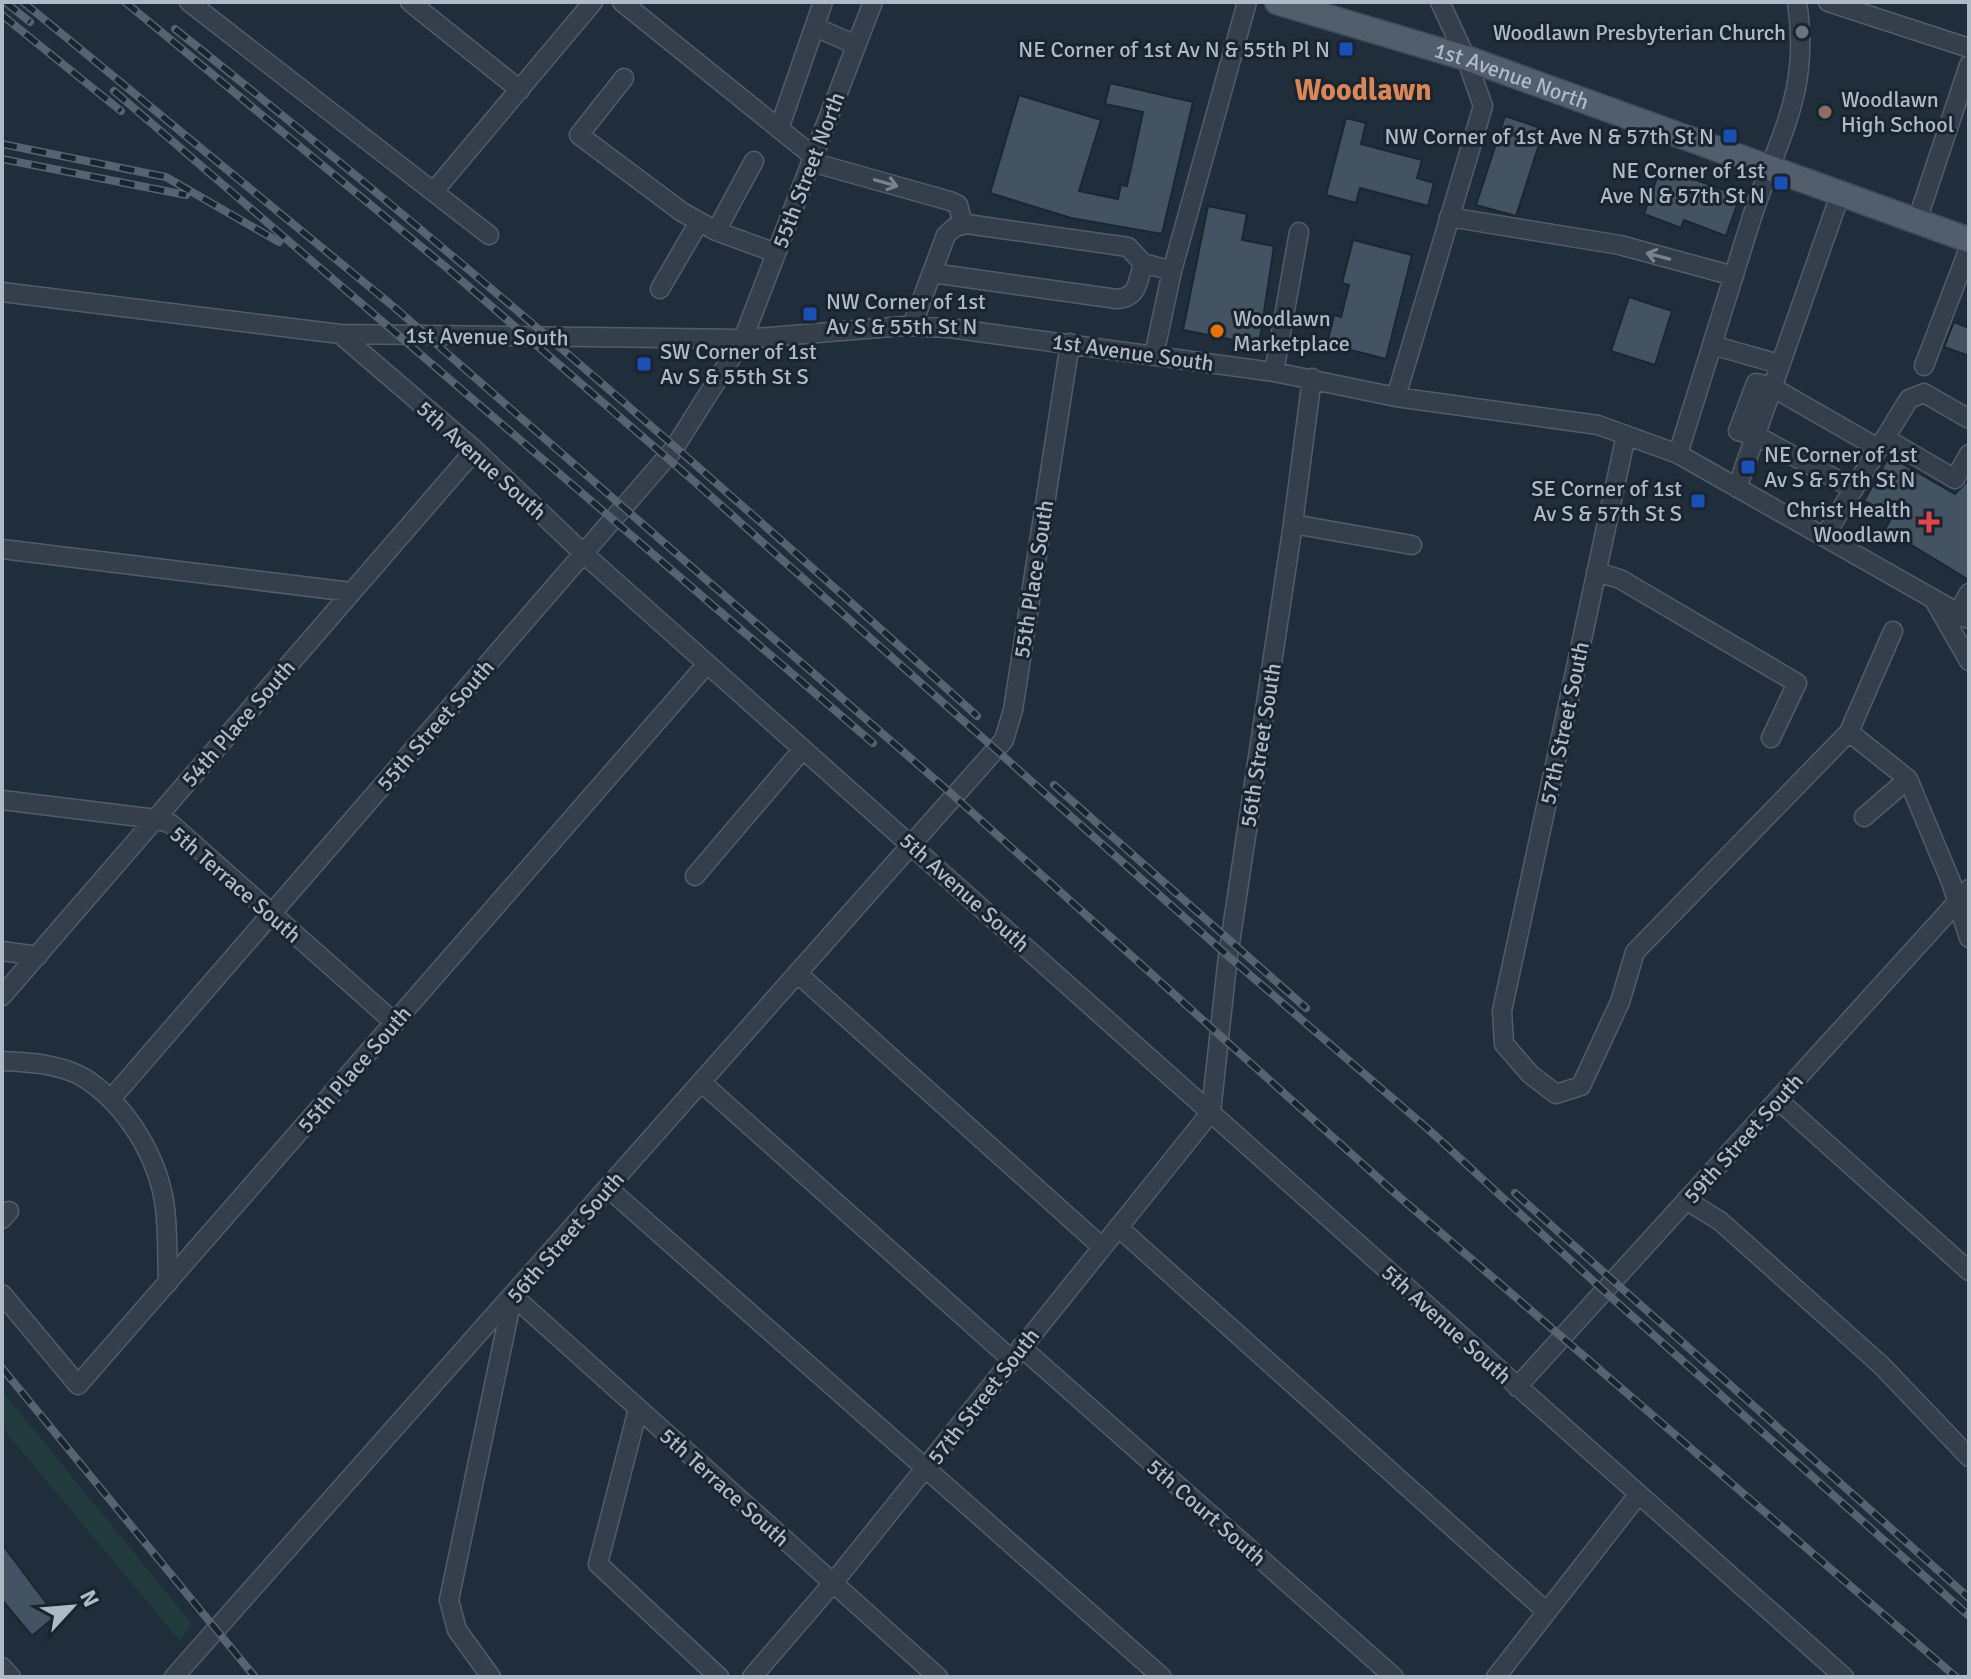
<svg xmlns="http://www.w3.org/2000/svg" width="1971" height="1679" viewBox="0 0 1971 1679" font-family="Signika,sans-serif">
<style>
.green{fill:#223b3c}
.building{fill:#445362;stroke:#1b2631;stroke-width:2}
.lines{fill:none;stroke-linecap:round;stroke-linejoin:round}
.minor-casing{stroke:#525d69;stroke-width:21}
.major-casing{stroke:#404b57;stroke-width:27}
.minor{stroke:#343f4b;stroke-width:18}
.major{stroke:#525e6b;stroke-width:24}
.rail-casing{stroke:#566472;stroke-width:8}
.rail{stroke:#19242f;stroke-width:5;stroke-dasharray:15;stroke-linecap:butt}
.oneway{stroke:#78838f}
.worship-dot{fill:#6b7280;stroke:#19242f;stroke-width:3}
.transit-dot{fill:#1a4fb4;stroke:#19242f;stroke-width:3}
.education-dot{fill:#8d6e63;stroke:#19242f;stroke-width:3}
.food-dot{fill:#e8710a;stroke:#19242f;stroke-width:3}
.health-dot{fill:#e0444e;stroke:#19242f;stroke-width:3}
.labels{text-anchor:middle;stroke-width:6;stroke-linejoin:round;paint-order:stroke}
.poi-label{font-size:22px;fill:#afbac7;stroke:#19242f;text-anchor:end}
.street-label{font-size:22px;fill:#afbac7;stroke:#19242f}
.district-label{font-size:30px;font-weight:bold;fill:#d98658;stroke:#19242f}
</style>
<rect width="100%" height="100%" fill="#202e3b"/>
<path class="green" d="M2,1391L192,1624L180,1641L2,1427Z"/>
<path class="building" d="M1110,83L1193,102L1162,234L1071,218L990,193L1019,95L1101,120L1079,191L1118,199L1121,185L1127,186L1143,112L1105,104Z
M1505,116L1544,129L1516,216L1476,205Z
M1346,118L1366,123L1361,144L1422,160L1417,178L1434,183L1428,206L1360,188L1356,203L1326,195Z
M1661,167L1740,196L1726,236L1684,220L1681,228L1644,214Z
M1208,206L1247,214L1242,240L1274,246L1259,345L1183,330Z
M1353,240L1412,255L1386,359L1327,344L1334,315L1341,317L1349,285L1342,283Z
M1629,297L1672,311L1655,365L1611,351Z
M1954,322L1969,328V356L1944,347Z
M1889,456L1955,494L1969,479V580L1885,529L1893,515L1864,501Z
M2,1544L56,1616L32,1636L2,1600Z"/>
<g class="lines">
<g class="minor-casing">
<path id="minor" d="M189,2L489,235
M410,2L520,90
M622,2L813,156
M1828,2L1969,48
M815,27L856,45
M624,78L579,135L682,212L716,231L776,253
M779,129L823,2
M811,162L950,201L958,205L963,225
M434,191L593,2
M1449,217L1620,245L1734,276
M1917,221L1969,65
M716,231L754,161
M932,273L1117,299C1138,298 1138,281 1143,263
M660,289L699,222
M2,292L340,334L743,339L904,326L949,328L1274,372L1396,397L1598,425L1678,454L1969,619
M912,326L946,235L955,227L967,224L1128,247L1143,263L1172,271
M340,334L475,450L584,554L1844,1677
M1712,345L1779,364
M1154,355L1172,271L1247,2
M1924,366L1969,248
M1274,372L1299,232
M1396,397L1483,106L1466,58L1440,2
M1626,435L1502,1011L1504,1044L1530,1074L1556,1094L1581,1086L1620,1002L1635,952L1849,732L1893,631
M1885,438L1955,479L1969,454
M1678,454C1703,376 1727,298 1751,220C1778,136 1811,94 1797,2
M1737,488L1841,192
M1854,489L1757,436L1738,431L1756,383L1770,386L1878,448
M1293,524L1412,545
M1824,537L1909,399L1924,393L1969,419
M2,549L351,592
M1596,572L1620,579L1797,683L1771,738
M1934,600L1969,661
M1953,622L1969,593
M1849,732L1908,779L1951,882L1969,938
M2,800L156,819L171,824L395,1023
M1864,817L1908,779
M695,876L803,749
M2,951L38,956
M797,973L1102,1247
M2,996L475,450
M2,1061C29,1062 62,1064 86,1079C128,1107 159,1159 165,1208C168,1233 167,1258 168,1283
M701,1082L1011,1359
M111,1099L673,450L743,339L873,2
M1778,1100L1969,1271
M608,1188L1162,1677
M1686,1200L1720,1221L1881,1365L1969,1457
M2,1219L9,1211
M1118,1227L1547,1612
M2,1294L78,1385L707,664
M513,1296L938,1677
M1021,1347L1394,1677
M1517,1387L1969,889
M638,1409L598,1564L719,1677
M2,1667L11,1677
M174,1677L1004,740L1013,710L1070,343
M491,1677L457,1630L449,1600L512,1299
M752,1677L833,1583L1211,1112L1228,956L1293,524L1312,378
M1496,1677L1638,1495"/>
</g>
<g class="major-casing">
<g id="major">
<path id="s1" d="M1277,2L1466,58L1969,240"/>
</g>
</g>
<use href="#minor" class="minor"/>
<use href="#major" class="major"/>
<g class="rail-casing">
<path id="rail" d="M5,2L30,22
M23,2L394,307L954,796L1396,1194L1956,1677
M125,2L447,268L688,476L1228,956L1428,1129L1603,1290L1969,1616
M2,15L121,111
M175,29C451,248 716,479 977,716
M114,91L873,743
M2,144L166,177L279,242
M2,159L186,195
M1054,785L1306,1008
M1515,1193L1969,1598
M2,1368L255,1677"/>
</g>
<use href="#rail" class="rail"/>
</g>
<defs><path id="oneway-shaft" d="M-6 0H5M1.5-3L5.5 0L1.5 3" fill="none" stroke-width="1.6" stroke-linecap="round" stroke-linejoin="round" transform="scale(2)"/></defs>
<g class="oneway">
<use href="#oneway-shaft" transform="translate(886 183) rotate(16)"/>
<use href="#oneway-shaft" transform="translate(1658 256) rotate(-165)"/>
</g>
<circle class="worship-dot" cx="1802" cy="32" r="8"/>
<g class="transit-dot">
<rect x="1338" y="41" width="16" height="16" rx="4"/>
<rect x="1722" y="128" width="16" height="16" rx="4"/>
<rect x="1773" y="175" width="16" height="16" rx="4"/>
<rect x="802" y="306" width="16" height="16" rx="4"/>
<rect x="636" y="356" width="16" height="16" rx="4"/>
<rect x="1740" y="459" width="16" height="16" rx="4"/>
<rect x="1690" y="493" width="16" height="16" rx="4"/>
</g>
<circle class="education-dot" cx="1825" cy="112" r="8"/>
<circle class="food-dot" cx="1217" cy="331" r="8"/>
<path class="health-dot" d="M1925 510h8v8h8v8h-8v8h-8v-8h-8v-8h8z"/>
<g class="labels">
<g class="poi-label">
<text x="1786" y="40">Woodlawn Presbyterian Church</text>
<text x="1330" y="57">NE Corner of 1st Av N &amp; 55th Pl N</text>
<text x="1841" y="107" text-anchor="start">Woodlawn<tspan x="1841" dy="25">High School</tspan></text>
<text x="1714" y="144">NW Corner of 1st Ave N &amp; 57th St N</text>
<text x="1765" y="178">NE Corner of 1st<tspan x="1765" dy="25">Ave N &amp; 57th St N</tspan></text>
<text x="826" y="309" text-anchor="start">NW Corner of 1st<tspan x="826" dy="25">Av S &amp; 55th St N</tspan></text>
<text x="1233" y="326" text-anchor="start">Woodlawn<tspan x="1233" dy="25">Marketplace</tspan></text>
<text x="660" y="359" text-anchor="start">SW Corner of 1st<tspan x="660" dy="25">Av S &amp; 55th St S</tspan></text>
<text x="1764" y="462" text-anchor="start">NE Corner of 1st<tspan x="1764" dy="25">Av S &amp; 57th St N</tspan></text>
<text x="1682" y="496">SE Corner of 1st<tspan x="1682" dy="25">Av S &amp; 57th St S</tspan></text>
<text x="1911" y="517">Christ Health<tspan x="1911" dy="25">Woodlawn</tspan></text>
</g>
<g class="street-label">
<text dy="8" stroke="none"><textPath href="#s1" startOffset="246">1st Avenue North</textPath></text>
<text transform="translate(808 170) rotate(-69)" y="8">55th Street North</text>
<text transform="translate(487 336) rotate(1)" y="8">1st Avenue South</text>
<text transform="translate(1133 352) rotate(8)" y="8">1st Avenue South</text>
<text transform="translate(482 460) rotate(42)" y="8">5th Avenue South</text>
<text transform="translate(1033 579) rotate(-81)" y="8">55th Place South</text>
<text transform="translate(238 723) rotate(-49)" y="8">54th Place South</text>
<text transform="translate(1564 723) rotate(-78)" y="8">57th Street South</text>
<text transform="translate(435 725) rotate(-49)" y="8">55th Street South</text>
<text transform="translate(1260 745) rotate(-81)" y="8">56th Street South</text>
<text transform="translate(236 884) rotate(41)" y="8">5th Terrace South</text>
<text transform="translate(965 892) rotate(42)" y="8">5th Avenue South</text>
<text transform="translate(354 1069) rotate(-49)" y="8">55th Place South</text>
<text transform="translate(1743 1138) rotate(-48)" y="8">59th Street South</text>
<text transform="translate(565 1237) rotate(-49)" y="8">56th Street South</text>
<text transform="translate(1447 1324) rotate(42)" y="8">5th Avenue South</text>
<text transform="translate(983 1396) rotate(-52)" y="8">57th Street South</text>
<text transform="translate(725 1487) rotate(42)" y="8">5th Terrace South</text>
<text transform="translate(1207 1512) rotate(41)" y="8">5th Court South</text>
</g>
<g class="district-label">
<text x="1363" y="100">Woodlawn</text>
</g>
</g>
<rect width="1971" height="1679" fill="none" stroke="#afbac7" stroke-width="8"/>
<g transform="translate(72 1607) rotate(64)" stroke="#19242f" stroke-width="6" paint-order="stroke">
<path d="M0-6L14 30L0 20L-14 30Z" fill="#afbac7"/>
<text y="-12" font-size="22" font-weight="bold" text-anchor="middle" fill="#afbac7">N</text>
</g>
</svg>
